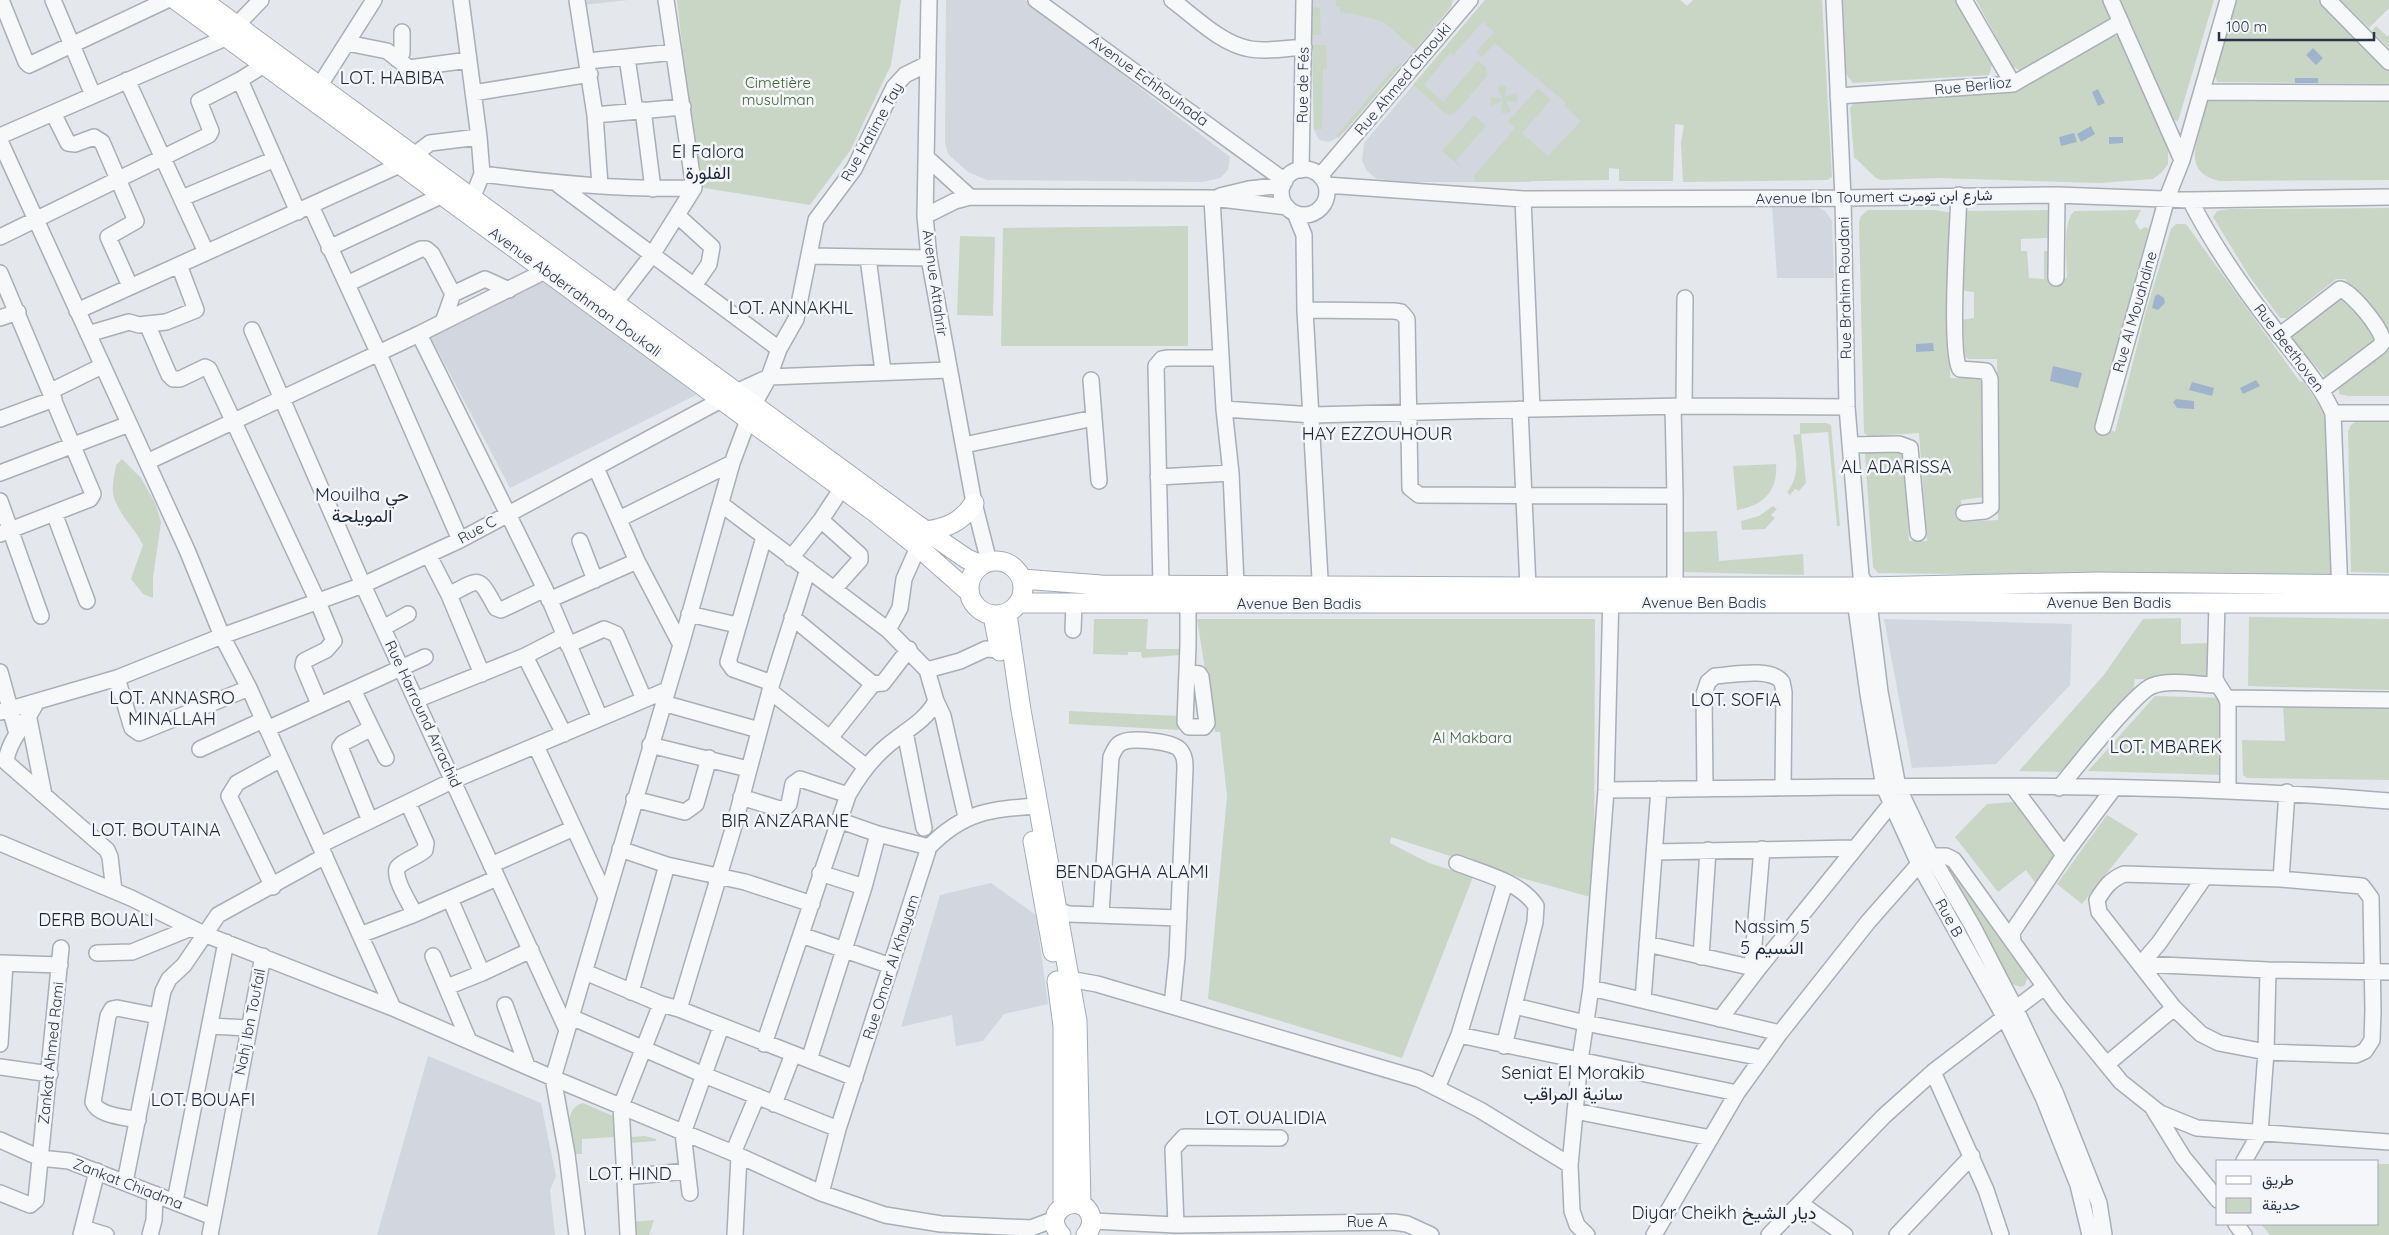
<svg xmlns="http://www.w3.org/2000/svg" width="2389" height="1235" viewBox="0 0 2389 1235" font-family="Quicksand,Vazirmatn,sans-serif">
<style>
.built{fill:#d2d6de}
.green{fill:#c9d6c5}
.water{fill:#9fb4cc}
.lines{fill:none;stroke-linecap:round;stroke-linejoin:round}
.minor-casing{stroke:#a9aeb7;stroke-width:18}
.major-casing{stroke:#a3abb8;stroke-width:21}
.minor{stroke:#f7f8fa;stroke-width:15}
.major{stroke:#fff;stroke-width:19}
.labels{text-anchor:middle;stroke-width:5;stroke-linejoin:round;paint-order:stroke}
.street-label{font-size:15px;fill:#2b3445;stroke:#f4f6f9}
.park-label{font-size:15px;fill:#3f6138;stroke:#f4f6f9}
.quarter-label{font-size:18px;fill:#1d2536;stroke:#f4f6f9}
</style>
<rect width="100%" height="100%" fill="#e4e7ec"/>
<path class="built" d="M582,0H628L583,5Z
M946,0H1025L1230,157L1228,170L1220,178L1202,182L987,180L968,172L948,154L945,142Z
M1311,0H1358L1415,50L1339,137L1329,142L1319,140L1314,130Z
M1485,0H1619L1661,36L1530,182H1405L1377,179L1367,171L1362,161L1364,143Z
M1812,204L1825,211L1832,221L1834,278H1777L1772,205Z
M545,275L696,395L510,488L429,334Z
M1884,619L2072,624L2070,685L1996,764L1912,768Z
M991,883L1036,915L1048,1004L1004,1014L983,1041L956,1046L952,1015L901,1027L940,895Z
M428,1056L541,1103L556,1176L550,1190L555,1235H377Z"/>
<path class="green" d="M677,0H901L891,65L850,151L810,205L698,187Z
M1336,0H1453L1451,7L1415,50L1383,22L1372,18L1340,12V7H1336Z
M1485,0H1680L1687,6L1693,0H1822L1832,177L1827,180L1683,182L1681,143L1684,125L1675,124L1673,181H1619V169L1609,168V180L1475,182L1474,176L1515,128L1508,121L1538,88L1551,100L1522,133L1548,156L1581,121L1564,106L1566,103L1495,43L1482,57L1476,52L1494,32L1483,22L1453,55L1450,53L1424,85L1443,102L1478,61L1486,67L1487,76L1456,112L1450,115L1445,113L1413,85Z
M1843,0H1959L1993,61L1989,75L1853,83L1846,74Z
M1976,0H2105L2111,17L2107,22L2021,71L2012,66Z
M2120,0H2214L2178,121L2173,120Z
M2237,0H2318L2389,68V84L2217,82L2215,75Z
M2340,0H2389V8L2369,28Z
M1311,7L1320,8L1321,35H1312Z
M2376,26L2387,36L2389,35V48L2372,31Z
M2114,35L2120,37L2168,144V164L2162,172L2153,179L2099,183L1938,178L1881,180L1876,178L1854,157L1850,108L1855,101L1985,91Z
M1312,45H1326L1327,69H1323L1322,129L1314,130Z
M1403,63L1347,129L1338,138L1336,136L1394,68Z
M1502,85L1507,86L1505,97L1516,93L1518,102L1506,101L1511,112L1501,113L1503,100L1492,106L1490,97L1503,99L1497,87Z
M2210,99H2389V180L2220,181C2186,173 2194,150 2201,125C2203,117 2205,106 2210,99Z
M1474,115L1486,126L1456,160L1462,168L1442,151Z
M2389,208V336L2345,279H2336L2287,318H2280L2249,276L2213,217L2217,211L2229,209Z
M1868,210H1935L1953,213L1950,378H1986L1984,497L1961,500L1962,522L1998,520L1997,359H1969L1961,355L1962,320L1974,318V292L1965,291L1961,285L1964,211L2049,210V238L2021,239V251H2027L2029,278L2044,279V251H2050V278H2067C2067,263 2062,218 2075,211L2141,210L2135,222L2140,230L2145,227L2149,229L2096,424L2115,432L2146,311L2171,229L2176,224H2186L2300,382L2303,381L2325,414L2333,574L2149,575L1963,584V574L1878,573L1873,567L1865,455L1866,453L1905,451L1914,512H1907L1909,541H1927L1919,433L1868,436L1864,433L1859,222L1861,216Z
M1188,226V346H1001L1003,228Z
M960,236L995,237L993,316L957,315Z
M2343,295L2378,340L2327,379L2292,339V335Z
M2389,348V396H2348L2339,394V386Z
M2357,421H2389V573L2351,572L2348,431L2351,425Z
M1800,423H1826L1831,425L1840,526H1837L1828,432L1801,434L1806,483L1799,491L1795,489L1790,495L1787,492C1801,475 1796,456 1793,435L1800,434Z
M122,459L141,478L155,503L161,522L153,578V598L143,594L131,579L143,545C135,528 116,512 113,493C112,484 115,473 116,465Z
M1776,464C1778,491 1764,505 1737,510L1733,466Z
M1773,506L1777,509L1771,515L1775,518L1765,529L1742,530L1741,521L1759,516Z
M1717,531L1719,561L1803,554L1804,575L1683,572L1682,532Z
M2249,617L2389,619V690L2248,686Z
M2181,618V644L2209,643L2210,681L2135,679L2133,692L2066,770L2059,772L2019,771L2103,676L2143,619Z
M1094,619H1148L1146,649H1178L1181,646V655L1142,658L1141,652H1128V655L1093,654Z
M1197,619H1595L1594,898L1500,872L1391,837L1390,843L1429,863L1473,877L1402,1058L1208,999L1227,796L1220,732H1215Z
M2155,696L2224,698L2223,775L2088,771Z
M2283,705L2389,707V780L2247,778L2243,775L2242,740L2285,741Z
M1069,711L1180,716L1179,730L1069,724Z
M2014,802L2055,857L2036,884L2026,870L1998,892L1955,837L1987,804Z
M2107,815L2138,834L2082,904L2057,884Z
M1946,861L2028,975L2025,985L2021,987L2012,984L2006,975L1953,879Z
M583,1103L613,1116L616,1137L582,1139V1154H574C571,1139 561,1109 583,1103Z
M645,1136L656,1139V1141L630,1143V1137Z
M2378,1164H2389V1235H2270L2261,1224H2378Z
M654,1220L649,1235H633V1222Z"/>
<path class="water" d="M2313,48L2323,58L2316,65L2306,55Z
M2295,78H2318V83H2295Z
M2098,89L2105,103L2098,106L2092,92Z
M2091,126L2095,134L2081,142L2077,134Z
M2074,133L2077,142L2061,146L2059,137Z
M2109,137H2123V143L2109,144Z
M2158,294L2164,298L2165,303L2158,310L2152,308L2155,296Z
M1933,343L1934,351L1916,352V344Z
M2053,366L2082,373L2078,388L2050,381Z
M2256,380L2260,386L2243,394L2240,388Z
M2192,382L2214,388L2212,396L2189,390Z
M2176,399L2194,401V409L2177,408L2173,402Z"/>
<g class="lines">
<g class="minor-casing">
<path id="minor" d="M1,0L26,62L29,65L167,0
M53,0L93,95
M577,0L595,115L600,186
M929,0L925,216L929,258L974,503L989,562
M1036,0L1285,181
M1172,0C1195,17 1221,44 1250,49C1267,52 1286,48 1304,47
M1834,0L1843,198L1847,407L1861,576L1867,587L1880,692L1898,787L1928,850L1972,925L2016,1010L2055,1092L2099,1203L2104,1235
M1964,0L2013,84
M2111,0L2182,160
M2328,0L2389,62
M347,43L387,51L409,68L469,60
M627,58L635,111
M397,59L402,53V32
M588,61L674,52
M264,65L240,80L298,212
M127,80L206,252
M320,85L374,0
M2202,92L2389,93
M473,93L590,74
M1838,96L2013,84L2121,22
M643,110L653,189
M53,113L68,143L75,144L94,137L102,142L136,221L108,237L130,286
M595,115L683,107
M0,136L223,39L261,0
M479,137L482,174
M0,141L187,550L222,636L249,688L393,1008
M926,157L970,197
M1281 192a23 23 0 1 1 46 0a23 23 0 1 1-46 0Z
M1301,170L1304,0
M1320,176L1470,0
M556,183L779,349
M1326,185L1523,199L1843,198L2057,195L2190,200L2389,197
M1959,195C1958,222 1949,355 1960,369L1986,371L1990,379L1991,507L1985,511L1964,513
M1220,196L1249,189L1283,185
M182,198L275,159
M1212,198L1224,409L1231,473L1236,584
M472,199L482,174C553,183 623,190 694,188
M1523,199L1532,409L1684,406L1847,407
M2190,200C2214,247 2244,290 2276,331C2296,358 2320,383 2333,413L2340,594
M311,206L378,352L460,540
M1295,213L1304,235L1305,310L1321,597
M678,216L712,247L709,264L694,286
M925,216L955,201L970,197L1212,198L1287,207
M0,237L209,135L211,131L199,101L240,80
M329,248L443,195
M809,256L929,258
M868,258L883,371
M179,265L196,310L166,322L147,324L169,375L173,379H180L205,367L209,369L318,602L334,641L326,650L304,661L303,666L319,704
M0,273L93,494L90,499L0,534
M2056,278L2057,195
M347,284L421,249H426L432,254L453,294
M615,303L652,255L694,188L666,0
M1305,310L1394,311L1401,312L1407,319L1410,488L1419,495L1675,496L1673,406
M77,311L402,164L430,143L479,137L461,0
M0,318L18,312
M443,322L453,294L485,279L509,290
M252,330L363,585L567,1030
M88,334L129,322L139,325L147,324
M419,334L545,589L600,718
M2279,336L2340,289C2352,292 2383,330 2383,342L2379,347L2322,390
M1091,380L1099,481
M51,391L102,366
M1684,406L1685,298
M1224,409L1313,415L1532,409
M1520,409L1528,587
M2333,413H2389
M0,419L54,399
M2103,427L2167,198L2182,160L2228,0
M964,445L1094,418
M1850,445L1899,444L1910,448L1918,533
M147,462L419,334L553,267
M596,468L637,561L681,645
M0,473L129,424
M1158,477L1231,473
M1675,496V586
M0,501L41,616
M721,504L888,630L927,670L936,701C925,722 904,731 887,746C870,760 859,776 848,795L764,1044
M54,513L87,601
M619,519L732,463
M821,520L860,555V560L834,589
M764,537L728,662L733,669L772,683
M580,541L595,580
M429,556L449,595L482,674
M791,558L821,520L842,488
M1161,585L1156,366L1162,359L1168,358H1221
M1854,593L1868,694L1884,787L1919,864L2005,1018L2043,1097L2078,1185L2090,1235
M449,595C481,578 478,575 496,608L501,610L545,589
M549,600L637,561
M2217,603L2215,678C2218,688 2227,694 2228,704V790
M689,614L737,625
M792,617L873,684L883,683L909,649
M383,628L408,614
M888,630L900,608L904,579L922,538
M1073,630L1074,604
M568,645L604,629L616,634L644,699
M525,656L564,734
M927,670L960,661L986,649L1000,650
M0,672L17,734
M1187,672L1199,674L1201,677L1207,723L1204,727H1189L1185,722L1188,645V604
M117,678L132,728L139,733L249,688
M353,690L386,758
M770,691L865,766
M2227,698L2389,700
M416,700L525,656L564,636
M936,701L943,716L966,817
M36,703C27,722 8,741 6,762L107,850L110,857L114,891
M663,703L759,730
M0,712L117,678L222,636L363,585L460,540L736,392L769,377L948,370
M29,719L44,795
M267,729L425,657
M905,732L924,828
M830,738L873,684
M650,745L748,769
M536,746L605,895
M200,749L263,720
M2014,788L2064,855
M2059,788C2075,769 2134,693 2152,686C2171,679 2197,685 2217,685
M1705,789L1704,694L1708,682L1715,676C1732,675 1771,667 1782,682L1784,692L1783,788
M1606,790C1867,787 2129,779 2389,801
M741,797L783,810L789,804L793,784L800,779L848,795
M634,799L685,812L696,804L709,758
M408,803L426,843L425,850C417,857 403,861 398,867C391,875 411,906 415,914
M838,820L878,834L929,847
M370,821L340,747L343,743L370,729
M0,843L131,898L204,934L393,1008L553,1078L733,1153L821,1193L885,1215L941,1224L1031,1228L1055,1219
M320,845L454,780L667,690
M620,849L667,865L745,882L812,904
M1654,852L1854,848
M1931,856H1946L1954,860L2058,1005L2121,1082L2160,1113L2197,1128L2389,1142
M1457,863C1482,873 1521,882 1536,906L1535,922L1504,1046
M491,865L574,828
M820,873L864,887
M2124,874L2281,879L2362,886L2371,898L2373,1011L2372,1040L2365,1051L2356,1055L2266,1052L2219,1043L2201,1034L2174,1008L2099,912L2097,900C2105,887 2110,880 2124,874Z
M2281,879L2287,792
M273,887L229,796L237,783L281,759
M450,899L482,973
M1049,907L1069,914L1179,918
M1101,913L1111,757C1114,751 1116,744 1123,742C1133,738 1174,741 1180,750C1185,756 1185,762 1185,769L1177,957L1172,1006
M360,935L415,914L497,878
M801,935L891,966
M2013,941L2012,933L2017,925L2067,851L2114,788
M1647,944L1758,969
M97,953L132,952L191,928
M433,956L469,1041
M1701,957L1708,850
M0,963L60,965
M2141,964L2268,970L2389,972
M2141,964L2159,943L2204,878
M1752,968L1762,849
M585,972L661,1004L679,1009L855,1078
M1061,980L1069,979L1097,984L1419,1079L1480,1110L1570,1165
M447,987L482,973L531,950
M1591,988L1780,1033
M631,992L667,865
M1643,1000L1659,789
M505,1005L527,1066
M1515,1006L1585,1023L1762,1058
M679,1009L734,826L772,683L808,569
M571,1017L704,1075L838,1129
M1720,1019L1758,969L1891,804
M210,1026L248,1028
M1459,1035L1737,1093
M0,1044L5,963
M809,1060L864,887L878,834
M2107,1064L2174,1008
M0,1067L50,1074
M1933,1072L1986,1190L2001,1235
M1437,1088L1459,1035L1505,883
M774,1104L793,1054
M2154,1110L2183,1157L2218,1200
M1575,1111L1711,1138
M138,1120C125,1117 98,1116 93,1102L108,1016L112,1009L117,1008L158,1016
M0,1140L40,1158L69,1161L213,1217
M733,1153L757,1096
M2244,1161L2260,1133L2266,1052L2268,970
M625,1177L687,1171
M125,1182L163,991L169,979L184,965L218,915L325,856
M0,1193L30,1205L36,1200L61,948
M690,1193L683,1133L721,1027
M821,1193L838,1129L929,847C964,811 991,809 1039,806
M175,1201L226,942
M1800,1203L1845,1235
M1092,1221L1176,1225L1394,1222L1407,1224L1431,1235
M2236,1224L2244,1235
M1176,1225L1173,1149L1184,1137L1280,1138
M83,1228L106,1235
M81,1235L97,1171
M150,1235L154,1220L155,1194
M210,1235L263,956
M577,1235L567,1154L553,1078L681,645L732,463L754,404L769,377L779,349L796,319L816,220L854,169L894,87L905,75L927,64
M628,1235L621,1106L661,1004
M735,1235L739,1156
M1587,1235L1577,1225L1572,1211L1570,1165L1580,1060L1591,988L1606,790L1611,593
M1654,1235L1737,1093L1780,1033L1868,922L1919,864
M1769,1235L1884,1116L1933,1072L2044,987
M1897,1235L1972,1156"/>
</g>
<g class="major-casing">
<path id="major" d="M176,0L876,513L917,546L969,592
M202,0L916,524L967,559L982,565
M926,531C947,528 962,522 974,503
M969 588a27 27 0 1 1 54 0a27 27 0 1 1-54 0Z
M1022,579L1101,585L1528,587H1867L2097,582L2389,585
M1019,603H2389
M1007,614L1021,710L1077,1021L1081,1205
M993,616L1000,651
M1033,841L1053,952
M1057,981L1063,1026V1206
M1061,1235C1038,1211 1083,1188 1091,1217C1093,1224 1090,1230 1086,1235"/>
</g>
<use href="#minor" class="minor"/>
<use href="#major" class="major"/>
</g>
<g class="labels">
<g class="street-label">
<text transform="translate(1403 79) rotate(-50)" y="5">Rue Ahmed Chaouki</text>
<text transform="translate(1149 81) rotate(36)" y="5">Avenue Echhouhada</text>
<text transform="translate(1303 85) rotate(-89)" y="5">Rue de Fés</text>
<text transform="translate(1973 86) rotate(-6)" y="5">Rue Berlioz</text>
<text transform="translate(872 132) rotate(-61)" y="5">Rue Hatime Tay</text>
<text transform="translate(1874 197) rotate(-1)" y="5">Avenue Ibn Toumert شارع ابن تومرت</text>
<text transform="translate(935 283) rotate(82)" y="5">Avenue Attahrir</text>
<text transform="translate(1845 288) rotate(-91)" y="5">Rue Brahim Roudani</text>
<text transform="translate(575 292) rotate(36)" y="5">Avenue Abderrahman Doukali</text>
<text transform="translate(2135 312) rotate(-74)" y="5">Rue Al Mouahdine</text>
<text transform="translate(2289 348) rotate(53)" y="5">Rue Beethoven</text>
<text transform="translate(477 530) rotate(-29)" y="5">Rue C</text>
<text x="1704" y="608">Avenue Ben Badis</text>
<text x="2109" y="608">Avenue Ben Badis</text>
<text x="1299" y="609">Avenue Ben Badis</text>
<text transform="translate(423 714) rotate(65)" y="5">Rue Harround Arrachid</text>
<text transform="translate(1949 918) rotate(61)" y="5">Rue B</text>
<text transform="translate(891 967) rotate(-72)" y="5">Rue Omar Al Khayam</text>
<text transform="translate(250 1022) rotate(-79)" y="5">Nahj Ibn Toufail</text>
<text transform="translate(51 1053) rotate(-84)" y="5">Zankat Ahmed Rami</text>
<text transform="translate(128 1184) rotate(21)" y="5">Zankat Chiadma</text>
<text x="1367" y="1227">Rue A</text>
</g>
<g class="park-label">
<text x="778" y="88">Cimetière<tspan x="778" dy="17">musulman</tspan></text>
<text x="1472" y="743">Al Makbara</text>
</g>
<g class="quarter-label">
<text x="392" y="84">LOT. HABIBA</text>
<text x="708" y="158">El Falora<tspan x="708" dy="21">الفلورة</tspan></text>
<text x="791" y="314">LOT. ANNAKHL</text>
<text x="1377" y="440">HAY EZZOUHOUR</text>
<text x="1896" y="473">AL ADARISSA</text>
<text x="362" y="501">Mouilha حي<tspan x="362" dy="21">المويلحة</tspan></text>
<text x="172" y="704">LOT. ANNASRO<tspan x="172" dy="21">MINALLAH</tspan></text>
<text x="1736" y="706">LOT. SOFIA</text>
<text x="2166" y="753">LOT. MBAREK</text>
<text x="785" y="827">BIR ANZARANE</text>
<text x="156" y="836">LOT. BOUTAINA</text>
<text x="1132" y="878">BENDAGHA ALAMI</text>
<text x="96" y="926">DERB BOUALI</text>
<text x="1772" y="933">Nassim 5<tspan x="1772" dy="21">النسيم 5</tspan></text>
<text x="1573" y="1079">Seniat El Morakib<tspan x="1573" dy="21">سانية المراقب</tspan></text>
<text x="203" y="1106">LOT. BOUAFI</text>
<text x="1266" y="1124">LOT. OUALIDIA</text>
<text x="630" y="1180">LOT. HIND</text>
<text x="1724" y="1219">Diyar Cheikh ديار الشيخ</text>
</g>
</g>
<rect x="2216" y="1160" width="162" height="65" fill="#f4f6f9" stroke="#a4a8b1"/>
<rect x="2226" y="1176" width="25" height="8" fill="#ffffff" stroke="#a4a8b1"/>
<text x="2262" y="1185" font-size="15" fill="#2b3445">طريق</text>
<rect x="2226" y="1198" width="25" height="15" fill="#c9d6c5" stroke="#a4a8b1"/>
<text x="2262" y="1210" font-size="15" fill="#2b3445">حديقة</text>
<path d="M2219 32v8h155v-8" fill="none" stroke="#2b3445" stroke-width="2.5"/>
<text x="2226" y="32" font-size="15" fill="#2b3445" stroke="#f4f6f9" stroke-width="4" paint-order="stroke">100 m</text>
</svg>
